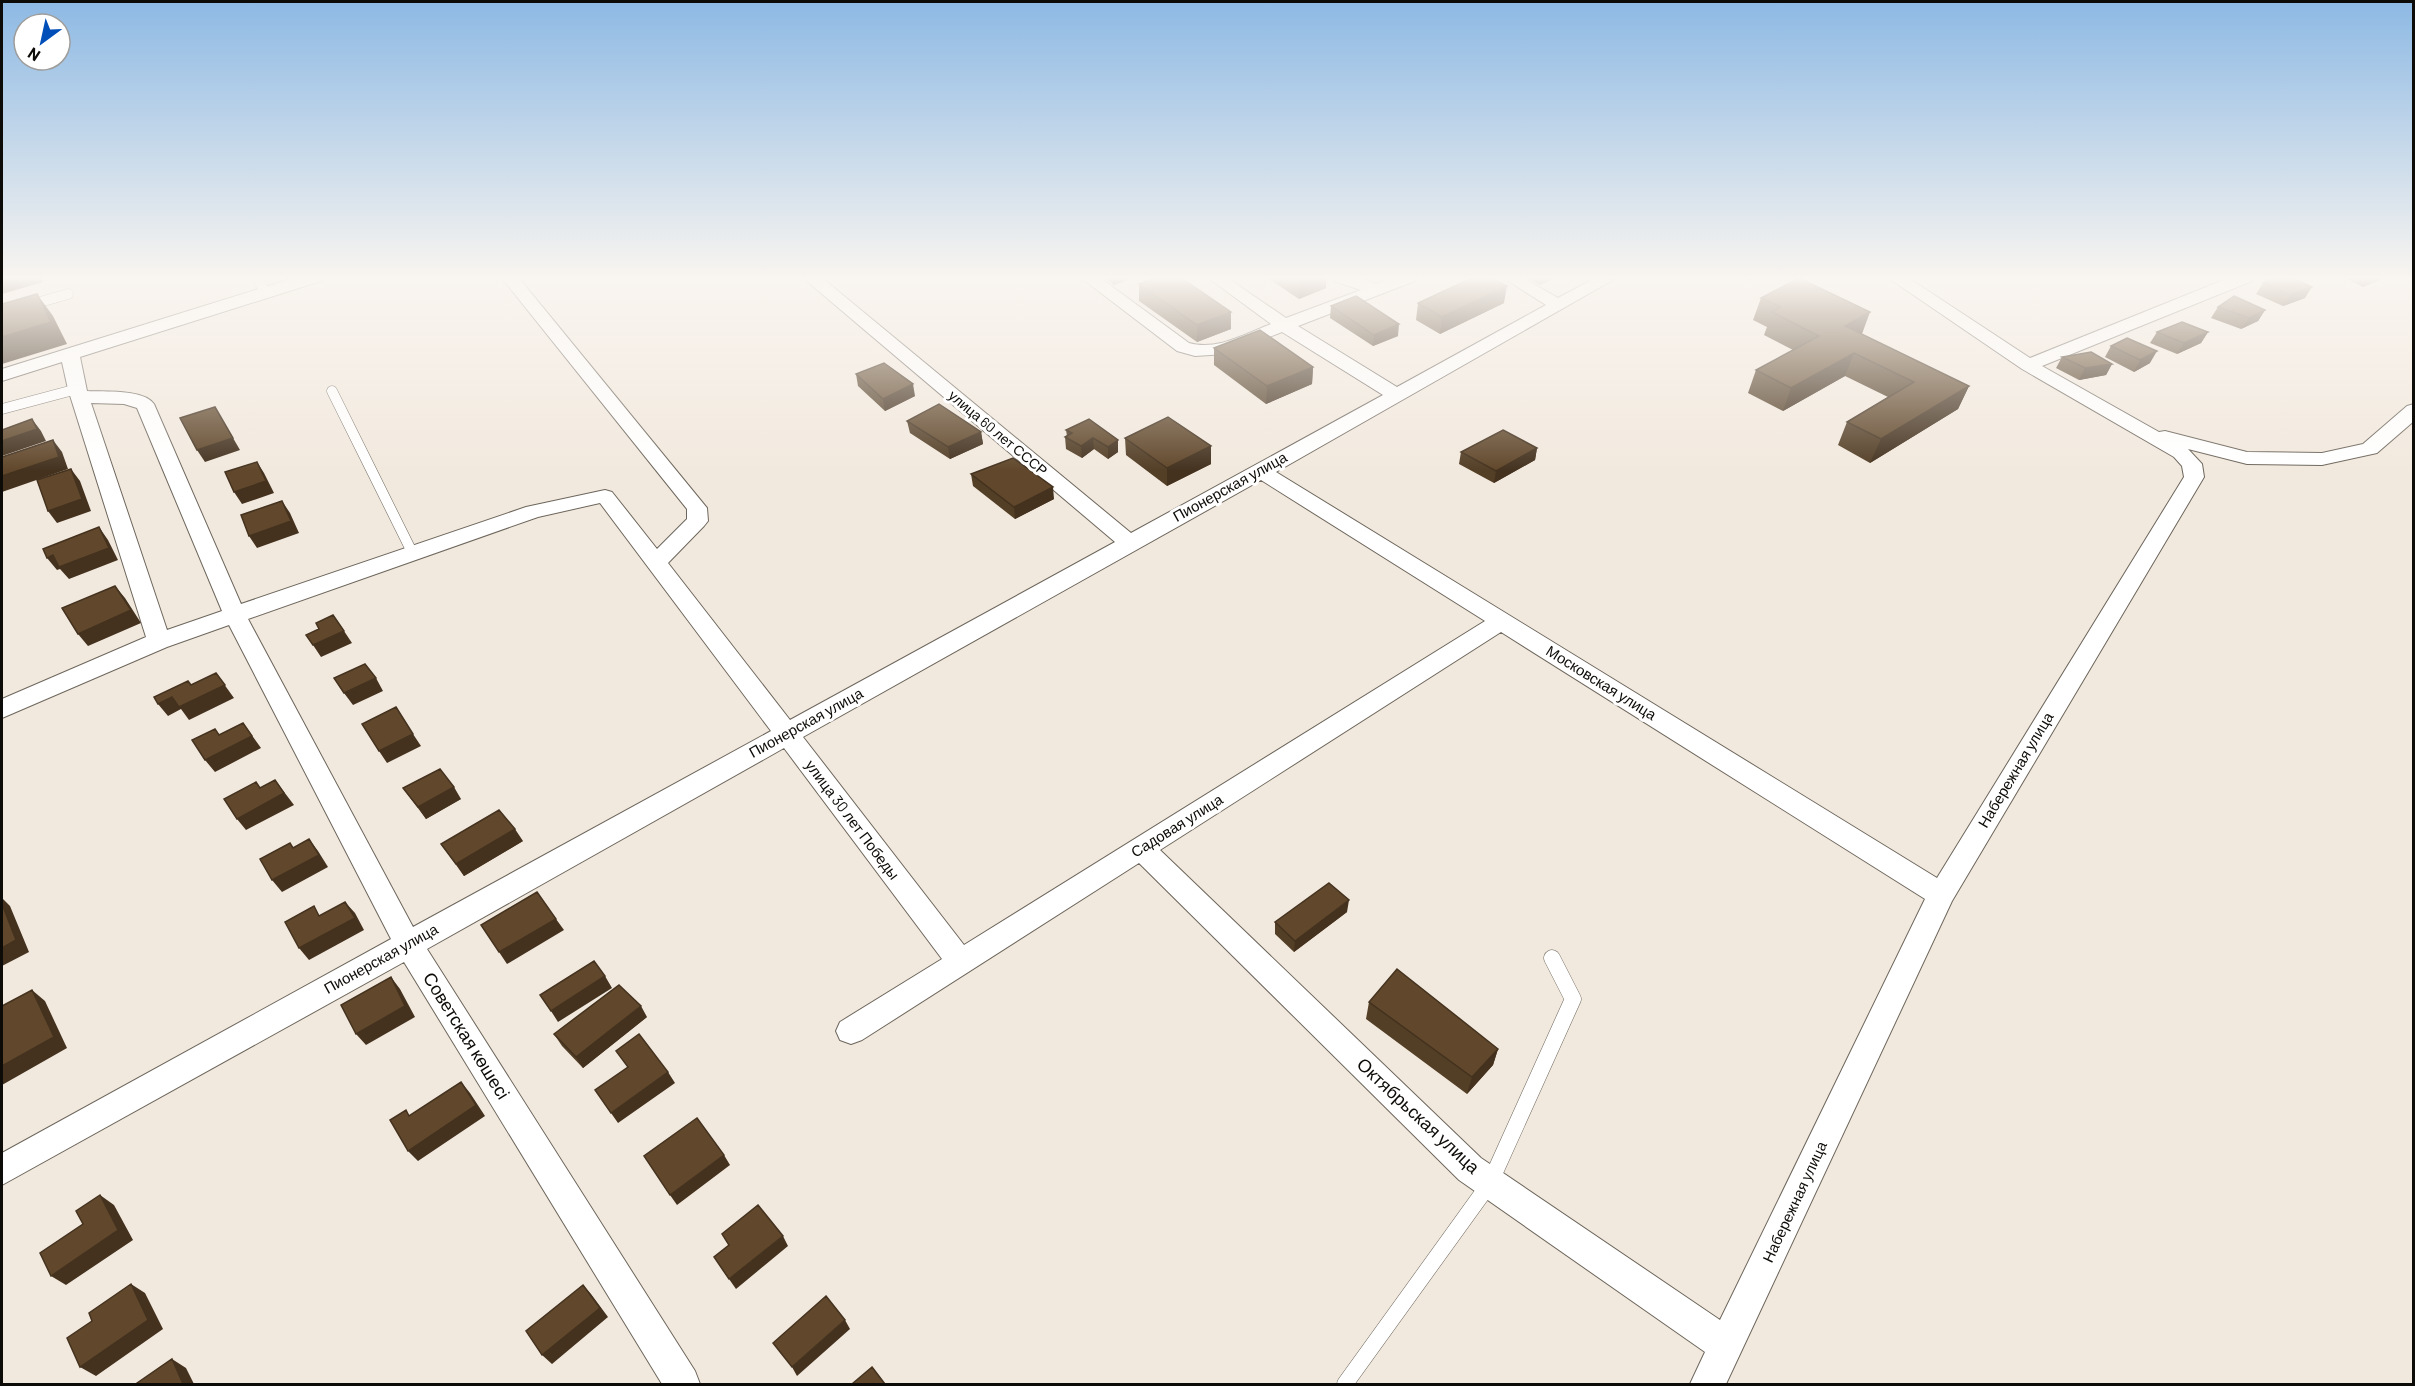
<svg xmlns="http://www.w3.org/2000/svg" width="2415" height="1386" viewBox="0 0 2415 1386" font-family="Barlow,sans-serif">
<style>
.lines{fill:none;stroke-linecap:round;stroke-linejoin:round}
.lane-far1-casing{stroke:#6d665c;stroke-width:11}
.lane-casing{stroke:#6d665c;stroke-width:17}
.street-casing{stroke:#6d665c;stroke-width:2}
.lane-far1{stroke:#fff;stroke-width:10}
.lane{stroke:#fff;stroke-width:16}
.street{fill:#fff;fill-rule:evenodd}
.wall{fill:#533e26}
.shaded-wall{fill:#44321f}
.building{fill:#61482c;stroke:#44321f;stroke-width:1.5}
.labels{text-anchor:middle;stroke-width:6;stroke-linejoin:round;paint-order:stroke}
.far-street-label{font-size:14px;fill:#0d0b07;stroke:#fff}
.street-label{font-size:15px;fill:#0d0b07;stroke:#fff}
.near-street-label{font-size:18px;fill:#0d0b07;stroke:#fff}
</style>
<rect width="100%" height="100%" fill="#f2e9de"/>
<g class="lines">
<g class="lane-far1-casing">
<path id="lane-far1" d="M257,277L265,293
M2,313L68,294
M332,391L412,552
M2,409L77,389"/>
</g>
<g class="lane-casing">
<path id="lane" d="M1345,1384L1490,1183L1573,999L1552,958"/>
</g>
<g class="street-casing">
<path id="street" d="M297,277H323L321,281L80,357L87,391C104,392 144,389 154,404L241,604L526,507L605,490L612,492L657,549L687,519V509L501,277H518L707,508L708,521L704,526L668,563L790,720L1115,542L802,277H821L1131,533L1383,395L1282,332L1226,354L1195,356L1177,351L1080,277H1099L1189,343C1217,351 1245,334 1271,324L1207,277H1226L1286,318L1361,290L1334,281L1332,277H1357L1376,284L1393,277H1417L1415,281L1298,326L1397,387L1546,305L1502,277H1522L1558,298L1597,277H1618L1276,472L1937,878L2184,477L2182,466L2174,457L2022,369L1887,277H1907L2030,358L2231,277H2254L2252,281L2042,366L2159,432L2165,431L2247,452L2322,453L2363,444L2407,406L2414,404V421L2377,453L2322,465L2247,464L2188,449L2202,464L2204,477L1952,901L1726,1384H1690L1705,1352L1459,1180L1139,863L862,1040L851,1044L840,1040L836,1031L840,1022L942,959L784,748L427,949L695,1371L700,1384H662L404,962L2,1185V1153L391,939L229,625L167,647L2,718V699L146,637L68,389L62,362L2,381V369ZM91,403L124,404L137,408L222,611L167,630ZM1261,480L1485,621L964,945L803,737ZM600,503L771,731L413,927L248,619L538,517ZM1501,632L1925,899L1720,1320L1481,1158L1160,850Z"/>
</g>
<use href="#lane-far1" class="lane-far1"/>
<use href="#lane" class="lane"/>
<use href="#street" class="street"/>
</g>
<path class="wall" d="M1104,277H1135L1114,285Z
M1266,277H1326V288L1299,299Z
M1525,277H1557L1540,285Z
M1743,277H1758L1750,281Z
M2343,277H2386L2363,287Z
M2263,283L2305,298L2283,306L2256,294Z
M1139,284L1231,329L1197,342L1139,301Z
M1761,298L1862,334L1969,386L1958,409L1870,463L1838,445L1847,422L1888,397L1845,376L1783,411L1748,393L1756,370L1793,350L1764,335L1767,327L1753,320Z
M1418,303H1504L1440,334L1416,320Z
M1331,306L1398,336L1373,346L1330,318Z
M2218,307L2265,310L2258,321L2241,329L2211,318Z
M2157,332H2208L2201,343L2177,354L2150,343Z
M2111,346L2150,363L2134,372L2105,357Z
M1214,348L1313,367L1312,384L1266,404L1214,365Z
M2062,357L2112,364L2106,375L2079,380L2056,368Z
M856,374L915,396L885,411L858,386Z
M907,421L981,432L983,444L950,459L910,433Z
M1066,430L1118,440V452L1108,459L1094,449L1082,458L1066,449L1065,437L1067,436Z
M1125,438L1211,446V464L1167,486L1126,455Z
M1537,448L1535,460L1494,483L1459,464L1461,452Z
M971,474L1054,499L1015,519L973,486Z
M403,788L461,799L426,819Z
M523,841L464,876L441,844Z
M1347,912L1294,952L1275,934V922Z
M1369,1002L1498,1049L1493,1065L1467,1094L1366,1019Z
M647,1017L583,1068L562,1046L554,1034Z"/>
<path class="shaded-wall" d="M2,277H40L43,282L2,294Z
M1114,277H1135L1114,285Z
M1311,277H1326V288L1299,299V282Z
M1542,277H1557L1540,285Z
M2370,277H2386L2363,287Z
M1507,286L1504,303L1440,334L1442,317Z
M2312,287L2305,298L2283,306L2290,295Z
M37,294L53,316L67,344L2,364V337Z
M2265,310L2258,321L2241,329L2249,318Z
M1231,312V329L1197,342V325Z
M1870,312L1862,334L1845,326Z
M1399,324L1398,336L1373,346L1374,335Z
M2208,332L2201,343L2177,354L2184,343Z
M2157,351L2150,363L2134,372L2140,360Z
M1854,353L1845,376L1783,411L1791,388Z
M2112,364L2106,375L2079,380L2085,368Z
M1313,367L1312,384L1266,404L1267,386Z
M913,384L915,396L885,411L883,399Z
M1969,386L1958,409L1870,463L1881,439Z
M215,407L240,450L205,462L197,450Z
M32,419L41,431L46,441L2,456V441Z
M981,432L983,444L950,459L948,447Z
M1093,438L1094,449L1082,458L1081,446Z
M53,440L62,452L68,469L2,492V476Z
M1118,440V452L1108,459V447Z
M1211,446V464L1167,486V468Z
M1537,448L1535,460L1494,483L1496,471Z
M257,462L264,473L274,493L242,504L234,492Z
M71,469L80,481L91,511L57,523L48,511Z
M1053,487L1054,499L1015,519L1014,507Z
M282,501L290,513L299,533L257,548L249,536Z
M99,527L108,540L118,560L69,579L60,569L57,570L47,558Z
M115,586L125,598L141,623L88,646L78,634Z
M344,631L352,643L321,657L313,645Z
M216,673L234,698L189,720L181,709L168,716L158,704Z
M376,678L383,691L353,705L344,693Z
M243,723L261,748L215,772L205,760Z
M413,734L421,746L387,763L379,751Z
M275,780L294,805L246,830L237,819Z
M454,787L461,799L426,819L418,807Z
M515,829L523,841L464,876L456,864Z
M309,839L318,851L328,867L282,892L272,880Z
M2,898L10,906L29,952L2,966Z
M1349,900L1347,912L1294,952L1295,941Z
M345,902L355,913L364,930L309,960L299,948Z
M556,919L564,930L507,964L499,952Z
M605,976L612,988L558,1022L551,1011Z
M391,977L400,989L415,1017L366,1045L356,1034Z
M32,990L45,1001L67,1048L2,1085V1066Z
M641,1006L647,1017L583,1068L576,1057Z
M1498,1049L1493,1065L1467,1094L1472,1077Z
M668,1072L675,1083L618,1123L611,1113Z
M461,1082L470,1093L485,1116L418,1161L408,1151Z
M724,1155L730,1165L677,1205L670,1195Z
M100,1195L114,1205L133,1240L66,1285L51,1276L118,1230Z
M783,1236L788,1246L736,1289L729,1279Z
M131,1284L145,1293L163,1329L96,1376L80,1367Z
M583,1285L591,1294L608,1317L552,1364L542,1355Z
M845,1320L850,1329L797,1376L792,1367Z
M172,1359L186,1368L194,1384H183Z"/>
<path class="building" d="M1157,277H1180L1231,312L1197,325L1139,284Z
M1292,277H1311L1299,282Z
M1474,277H1490L1507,286L1442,317L1418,303Z
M2278,277H2290L2312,287L2290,295L2263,283Z
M1799,278L1870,312L1845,326L1969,386L1881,439L1847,422L1914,382L1854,353L1791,388L1756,370L1819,336L1772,312L1781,307L1761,298Z
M37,294L51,322L2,337V304Z
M1356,296L1399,324L1374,335L1331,306Z
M2234,296L2265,310L2249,318L2218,307Z
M2182,322L2208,332L2184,343L2157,332Z
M1260,330L1313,367L1267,386L1214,348Z
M2127,338L2157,351L2140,360L2111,346Z
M2091,352L2112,364L2085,368L2062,357Z
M884,363L913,384L883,399L856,374Z
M939,404L981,432L948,447L907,421Z
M215,407L233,438L197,450L180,418Z
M1168,417L1211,446L1167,468L1125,438Z
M32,419L37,429L2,441V430Z
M1089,419L1118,440L1108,447L1093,438L1081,446L1065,437L1072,433L1066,430Z
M1503,430L1537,448L1496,471L1461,452Z
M53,440L59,457L2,476V457Z
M1013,458L1053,487L1014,507L971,474Z
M257,462L266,481L234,492L225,472Z
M71,469L82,499L48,511L37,480Z
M282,501L291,521L249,536L241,515Z
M99,527L109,548L59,567L53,555L47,558L43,549Z
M115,586L131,610L78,634L62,608Z
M333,615L344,631L313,645L306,635L319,629L316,623Z
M365,664L376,678L344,693L334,678Z
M216,673L225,685L179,707L172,697L158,704L154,697L188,681L191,685Z
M396,707L413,734L379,751L362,724Z
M243,723L252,736L205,760L192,740L215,729L219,735Z
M440,769L454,787L418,807L403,788Z
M275,780L284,793L237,819L224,799L256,782L260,788Z
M499,810L515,829L456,864L441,844Z
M309,839L319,855L272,880L260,859L290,843L293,848Z
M1329,883L1349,900L1295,941L1275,922Z
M537,892L556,919L499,952L481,925Z
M345,902L355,918L299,948L285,922L314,906L319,916Z
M2,904L16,940L2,948Z
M594,961L605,976L551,1011L540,995Z
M1397,969L1498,1049L1472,1077L1369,1002Z
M391,977L405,1006L356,1034L341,1005Z
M619,985L641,1006L576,1057L554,1034Z
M32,990L54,1037L2,1066V1006Z
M639,1034L668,1072L611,1113L595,1090L628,1067L616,1051Z
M461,1082L476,1105L408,1151L390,1120L406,1110L409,1116Z
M697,1118L724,1155L670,1195L644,1156Z
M100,1195L118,1230L51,1276L40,1253L83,1224L76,1211Z
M758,1205L783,1236L729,1279L714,1257L729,1245L722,1234Z
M131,1284L148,1320L80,1367L67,1338L92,1321L89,1313Z
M583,1285L600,1308L542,1355L526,1331Z
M826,1296L845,1320L792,1367L773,1343Z
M172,1359L183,1384H138L137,1383Z
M872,1367L885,1384H852Z"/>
<linearGradient id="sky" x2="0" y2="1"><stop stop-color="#8db9e4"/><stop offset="0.59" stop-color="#f9f5f0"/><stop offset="1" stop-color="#f9f5f0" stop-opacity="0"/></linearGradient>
<rect width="2415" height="471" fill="url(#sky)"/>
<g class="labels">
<g class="far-street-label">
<text transform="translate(998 433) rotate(40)" y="5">улица 60 лет СССР</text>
</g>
<g class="street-label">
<text transform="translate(1230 487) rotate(-29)" y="5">Пионерская улица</text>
<text transform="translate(1601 683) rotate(32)" y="5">Московская улица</text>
<text transform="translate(806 723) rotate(-29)" y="5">Пионерская улица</text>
<text transform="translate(2016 770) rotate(-59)" y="5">Набережная улица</text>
<text transform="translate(852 820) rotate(53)" y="5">улица 30 лет Победы</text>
<text transform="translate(1177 826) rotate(-32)" y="5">Садовая улица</text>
<text transform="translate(381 959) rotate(-29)" y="5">Пионерская улица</text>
<text transform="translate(1795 1202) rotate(-65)" y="5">Набережная улица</text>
</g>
<g class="near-street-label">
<text transform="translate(466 1036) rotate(58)" y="6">Советская көшесі</text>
<text transform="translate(1418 1116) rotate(43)" y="6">Октябрьская улица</text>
</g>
</g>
<rect width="2415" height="1386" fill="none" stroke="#0d0b07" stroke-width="6"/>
<g transform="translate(42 42) rotate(213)"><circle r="28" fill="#ffffff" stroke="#9e9d9c" stroke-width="1.5"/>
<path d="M0-4.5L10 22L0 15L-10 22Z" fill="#004fb9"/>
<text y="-9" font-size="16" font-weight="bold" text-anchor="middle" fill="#0d0b07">N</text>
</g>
</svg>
